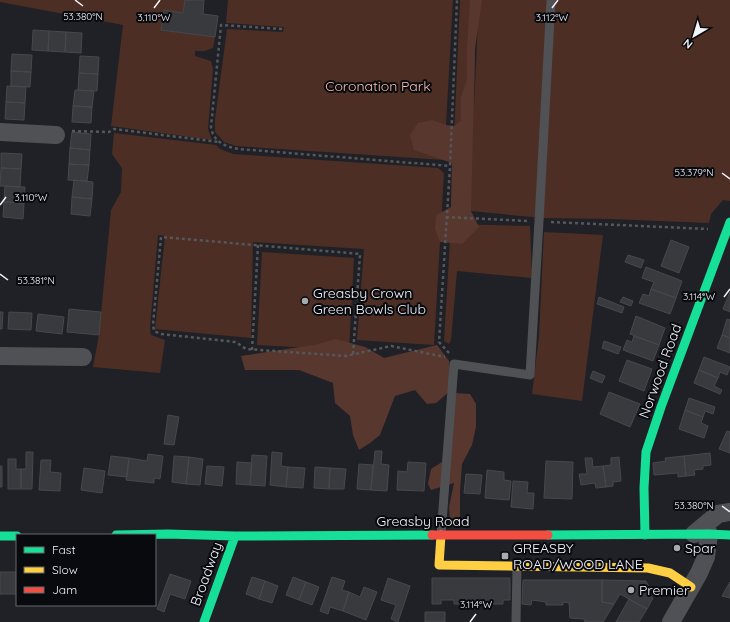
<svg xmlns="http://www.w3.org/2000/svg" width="730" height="622" viewBox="0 0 730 622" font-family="Quicksand,sans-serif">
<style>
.green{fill:#4d2e25}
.forest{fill:#58372f}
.building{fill:#393a3e;stroke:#47484d}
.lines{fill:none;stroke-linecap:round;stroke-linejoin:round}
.path{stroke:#56575a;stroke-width:2.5;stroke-dasharray:3 3;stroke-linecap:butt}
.lane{stroke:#505154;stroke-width:9}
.street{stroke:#505154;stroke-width:18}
.fast{stroke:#16e098;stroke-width:9}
.slow{stroke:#ffcf43;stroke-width:9}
.jam{stroke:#f24e42;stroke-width:9}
.ticks{fill:none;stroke:#f2f4fb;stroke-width:1.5}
.poi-dot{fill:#a8aab1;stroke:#080a0e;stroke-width:1.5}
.labels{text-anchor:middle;stroke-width:4;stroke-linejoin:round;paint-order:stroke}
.park-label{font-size:14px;fill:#f7bead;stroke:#080a0e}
.poi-label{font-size:14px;fill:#f2f4fb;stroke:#080a0e;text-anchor:start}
.street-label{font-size:14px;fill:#f2f4fb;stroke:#080a0e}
.ticks-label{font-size:10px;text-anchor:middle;fill:#f2f4fb;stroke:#080a0e;stroke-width:4;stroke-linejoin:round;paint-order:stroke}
</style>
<rect width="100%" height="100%" fill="#202127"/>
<path class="green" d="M0,0H185L183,13L164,10L161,30L215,37L213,48L205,51H195V56L211,61L213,69L208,129L212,140L111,126L123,25L0,2Z
M228,0H453L444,160L236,146L224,142L215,132V119L227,29L283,32L284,27L226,23Z
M460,0H478L475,49L474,110L479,0H730V201L723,200L711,214L709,223L611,219L542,218L471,211L451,207Z
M114,133L216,145L220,149L233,154L438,168L444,173L434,345L357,340L364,249L253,242L251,338L155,329L165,236L158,235L150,328L151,335L165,340L160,373L93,367L99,335L111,210L121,192L122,168L112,154Z
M451,224L530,226L532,278L457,271L451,340L449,344L444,341Z
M544,232L603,235L582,401L532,394L539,337Z
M262,252L354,258L349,350L257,345Z"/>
<path class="forest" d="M470,0H482L475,49L471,211L479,227L462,244L440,242L435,229L436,215L451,207L452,163L414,150L410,135L418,123L432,120L446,125L454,126L461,121V97L467,79V48Z
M336,339L365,347L384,358L437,345L449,361L450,391L436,403L427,404L415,390L395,396L380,435L370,443L359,450L353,435L350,416L335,403L333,383L299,370H245L241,356L314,345Z
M456,393L470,394L476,404V427L472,445L462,464L460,492V523L454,524L450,522L449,507L454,483L431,490L428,484L431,469L445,460Z"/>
<path class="building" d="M185,0H204L203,14L218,16L215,37L161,30L164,10L183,13Z
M33,30L49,31L48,51L32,50Z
M49,31L66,32L65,52L48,51Z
M66,32L82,33L81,53L65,52Z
M12,54L32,55L31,72L11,71Z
M80,56L99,57L98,74L79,73Z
M11,71L31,72L30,87L11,86Z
M79,73L98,74L97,91L78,90Z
M7,86L26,87L25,103L6,102Z
M75,90L94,91L92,107L73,106Z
M6,102L25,103L24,120L5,119Z
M73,106L92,107L91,123L72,122Z
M72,132L91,134L90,150L70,148Z
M70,148L90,150L89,165L69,164Z
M1,153L22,154L21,169L1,168Z
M69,164L89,165L87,181L68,180Z
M1,168L21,169L20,187L0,186Z
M74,180L93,182L92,199L72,197Z
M5,186L25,187L24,203L4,202Z
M72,197L92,199L90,216L71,214Z
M4,202L24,203L23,219L3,217Z
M671,240L689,247L679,273L661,266Z
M628,255L644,260L641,268L625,262Z
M646,267L682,281L676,298L651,289L654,282L642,278Z
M651,289L676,298L670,314L639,303L643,294L649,296Z
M730,292V312L723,309Z
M599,297L624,307L622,313L597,304Z
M623,297L633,301L631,306L620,302Z
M69,309L101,312L99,335L67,332Z
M0,312H3L2,329H0Z
M9,312L32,313L31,330L8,329Z
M38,314L64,317L62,334L36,331Z
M636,316L665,328L659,345L630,334Z
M727,319L730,320V338L722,335Z
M722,335L730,338V353L717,348Z
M634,336L659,345L653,361L623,350L627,340L632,342Z
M604,341L621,347L618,354L602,348Z
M704,357L730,367L727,375L720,372L718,378L699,370Z
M627,360L652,369L644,391L619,381Z
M699,370L718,378L714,386L722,390L720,394L694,383Z
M593,371L605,376L602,383L590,378Z
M609,392L640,404L630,427L600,414Z
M689,398L715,407L713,414L705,411L703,417L685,410Z
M685,410L703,417L701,423L708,426L704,438L679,429Z
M168,415L179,417L174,445L164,444Z
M727,431L730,432V453L719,449Z
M375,451H382L381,464L389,465L387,491L371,490Z
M26,452H33L32,489H21V469H26Z
M272,452L282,453L281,466L288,467L286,487L270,485Z
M710,453L711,465L703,466V469L694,470L695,475L686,476L684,456Z
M148,454L163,456L160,479L154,478V483L126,480L129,458L147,461Z
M252,455L267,456L265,486L250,485Z
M111,456L129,458L127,477L108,475Z
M174,456L189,457L186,484L172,482Z
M684,456L686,476L678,477V473L654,475L653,463L666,461L665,458Z
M189,457L203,459L200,485L186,484Z
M619,457L621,481L613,482V486L606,487L603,466L611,465V458Z
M585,458H592L593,467L603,466L606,487L596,488L595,483L581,485L579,474H587Z
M8,459H16V469H21V489H8Z
M41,460H51L50,472L61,473L60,491L39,490Z
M546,461L573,462L572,499L544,498Z
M237,462L252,463L250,485L236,484Z
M408,462L426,463L424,491L397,490L398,471L407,472Z
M359,464L373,465L371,490L357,489Z
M0,466H2V487H0Z
M207,466L224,467L222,486L205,484Z
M288,467L305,468L303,488L286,487Z
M315,467L330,468L329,489L314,488Z
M84,468L105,471L102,493L81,490Z
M330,468L346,469L344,489H329Z
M487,470L504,472V480L511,481L509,500L485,498Z
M466,474L482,475L480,494L464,493Z
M513,481L528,482L527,493H534L533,509L511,507Z
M0,572H17V594H0Z
M170,574L191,581L185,599L170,594L164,612L157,609Z
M252,577L265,581L259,599L246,594Z
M293,577L306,582L299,600L286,595Z
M332,577L345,581L342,590L349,592L343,611L330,607L328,614L320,611Z
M388,578L410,586L398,622L391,619L396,605L381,600Z
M432,578H510V600H503V604H486V601H471V604H454V600H441V604H432Z
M523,580H602V602L614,604L603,622H585L584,619L570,618L569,603L563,602V605H546V602L532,600L531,605L522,604Z
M602,580L646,581L651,591L648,594L653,598L647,609L620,594L614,604L602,602Z
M265,581L278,586L272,603L259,599Z
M306,582L319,587L312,605L299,600Z
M730,582V598L722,596Z
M364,587L377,592L366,620L343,611L349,592L360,597Z
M629,599L647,609L639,622H616Z
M425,612H445V622H425Z"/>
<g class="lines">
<path class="path" d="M282,29L221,25L211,127C213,142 226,147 239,149L450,166
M72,131L109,132L114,129L219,142
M446,217L528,221
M551,222L708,229
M252,350L258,245
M449,353L439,342L450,166L457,0
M353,354L360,254L161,237L153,325L154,331L161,334L236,342L246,349L346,356L391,346L445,357"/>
<path class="lane" d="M441,535L454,364L530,375L539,221L551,0
M516,622L517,566"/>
<path class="street" d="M0,132L56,135
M0,356L83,357
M694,534L718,514L730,512
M671,622L699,573L706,557L709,534"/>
<path class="fast" d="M116,535L168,534L235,536L432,535
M548,535L709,534L730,535
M645,535L644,488L646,452L661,407L730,222
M0,536H17
M204,622L235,536"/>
<path class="slow" d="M441,535L439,565L648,568L670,573L691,587"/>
<path class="jam" d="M432,535H548"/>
</g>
<path class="ticks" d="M75,0L83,6M154,8L160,0M552,8L558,0M722,173L730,179M0,205L6,197M0,274L8,280M724,297L730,289M722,506L730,512M470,622L476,614"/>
<g class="poi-dot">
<circle cx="305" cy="301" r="4"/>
<circle cx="677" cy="548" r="4"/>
<rect x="501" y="552" width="8" height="8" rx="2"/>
<circle cx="631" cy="590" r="4"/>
</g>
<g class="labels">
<g class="park-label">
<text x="378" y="91">Coronation Park</text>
</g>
<g class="poi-label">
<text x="313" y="298">Greasby Crown<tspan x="313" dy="16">Green Bowls Club</tspan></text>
<text x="513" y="553">GREASBY<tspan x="513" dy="16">ROAD/WOOD LANE</tspan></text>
<text x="685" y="553">Spar</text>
<text x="639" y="595">Premier</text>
</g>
<g class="street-label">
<text transform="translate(660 371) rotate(-70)" y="5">Norwood Road</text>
<text x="423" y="526">Greasby Road</text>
<text transform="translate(206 574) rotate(-70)" y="5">Broadway</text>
</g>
</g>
<g class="ticks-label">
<text x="83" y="20">53.380°N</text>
<text x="154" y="21">3.110°W</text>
<text x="552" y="21">3.112°W</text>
<text x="694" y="176">53.379°N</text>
<text x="31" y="201">3.110°W</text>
<text x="36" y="284">53.381°N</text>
<text x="699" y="300">3.114°W</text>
<text x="694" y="509">53.380°N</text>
<text x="476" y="608">3.114°W</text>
</g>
<rect x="16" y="534" width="140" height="72" fill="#080a0e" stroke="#66686d"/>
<rect x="24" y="547" width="20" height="6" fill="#16e098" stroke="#66686d"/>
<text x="52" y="554" font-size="12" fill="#f2f4fb">Fast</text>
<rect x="24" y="567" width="20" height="6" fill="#ffcf43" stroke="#66686d"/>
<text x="52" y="574" font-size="12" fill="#f2f4fb">Slow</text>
<rect x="24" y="587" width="20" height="6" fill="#f24e42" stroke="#66686d"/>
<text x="52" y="594" font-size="12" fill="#f2f4fb">Jam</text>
<g transform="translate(694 36) rotate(218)" stroke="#080a0e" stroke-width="3" paint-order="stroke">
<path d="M0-3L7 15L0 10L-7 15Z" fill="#f2f4fb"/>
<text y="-6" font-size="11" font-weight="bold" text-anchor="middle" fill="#f2f4fb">N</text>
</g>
</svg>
